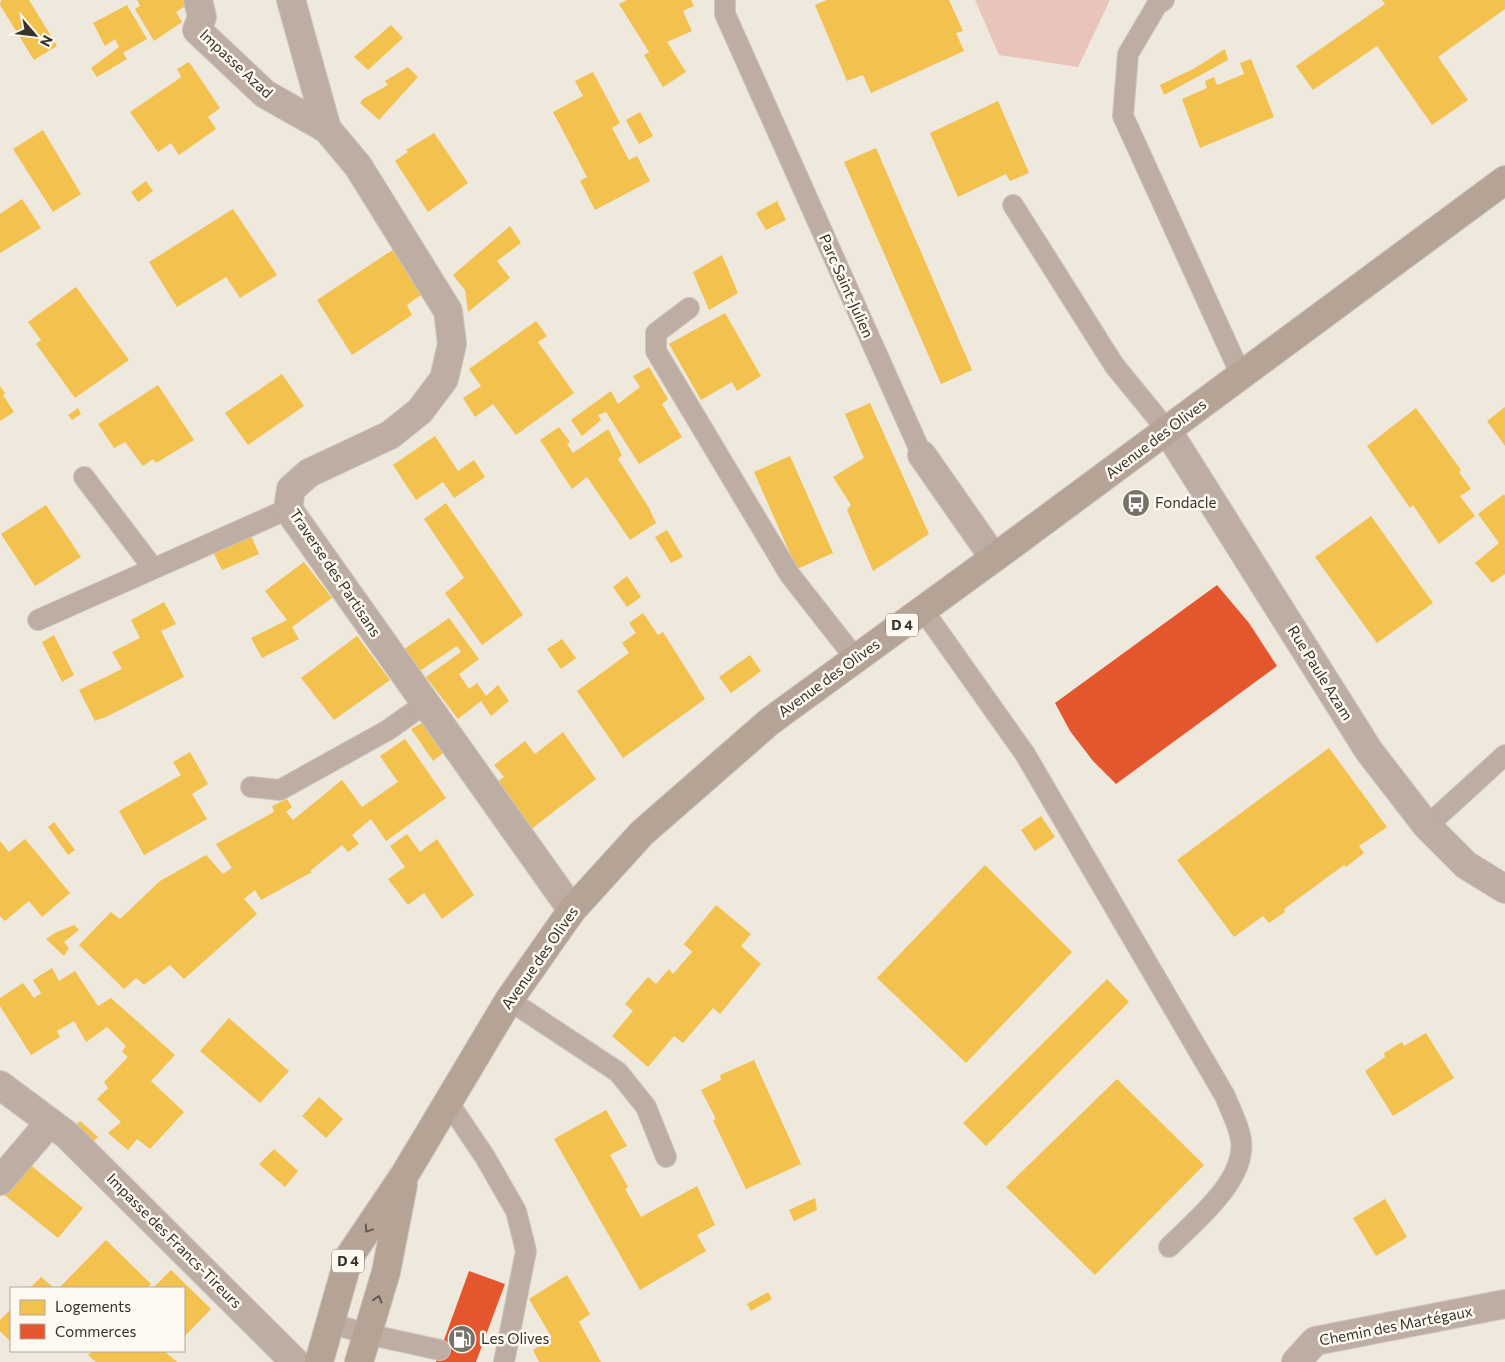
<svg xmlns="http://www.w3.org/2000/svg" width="1505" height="1362" viewBox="0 0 1505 1362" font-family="Commissioner,sans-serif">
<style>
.green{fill:#e9c4bb}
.homes{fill:#f2c14e}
.shops{fill:#e4572e}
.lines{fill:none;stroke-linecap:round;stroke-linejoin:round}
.service-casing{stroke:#ccc6bf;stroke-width:22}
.minor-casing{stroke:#ccc6bf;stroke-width:30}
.primary-casing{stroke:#ccc6bf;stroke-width:30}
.service{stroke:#beada2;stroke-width:20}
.minor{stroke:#beada2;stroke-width:28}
.primary{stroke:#b5a396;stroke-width:28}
.oneway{stroke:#635a50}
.labels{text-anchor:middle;stroke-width:5;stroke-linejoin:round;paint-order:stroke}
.shield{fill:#fdf9f0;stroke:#726e66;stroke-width:1}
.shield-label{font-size:14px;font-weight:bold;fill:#37322b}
.street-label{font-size:15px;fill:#37322b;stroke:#fdf9f0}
.poi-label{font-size:15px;fill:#37322b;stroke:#fdf9f0;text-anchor:start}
</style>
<rect width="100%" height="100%" fill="#efe8dd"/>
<path class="green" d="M975,0H1110L1078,67L999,55Z"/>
<path class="homes" d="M1,0H29L57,46L34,60L0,5Z
M137,0H188L190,3L176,12L182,22L154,41L135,9L140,6Z
M627,0H691L694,6L683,11L692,31L667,42L686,72L663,87L644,55L649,52L619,4Z
M827,0H949L963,31L956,33L964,51L871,93L863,75L847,81L815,5Z
M1382,0H1505V9L1438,57L1468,100L1432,125L1377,46L1313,90L1296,66L1385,4Z
M127,5L147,39L123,53L127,59L97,77L91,68L119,47L115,39L105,46L93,23Z
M391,25L403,38L368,70L354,57Z
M1225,49L1228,60L1164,95L1160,85L1195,68Z
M1251,59L1274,117L1200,148L1182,99L1207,88L1205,81L1214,77L1217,85L1244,74L1240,63Z
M189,62L220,108L208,117L216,129L179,155L171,143L158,152L130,112L180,78L181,76L177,69Z
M408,67L418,77L379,120L360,103L363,99L388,85L385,81Z
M593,72L620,123L612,128L629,160L637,156L650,181L595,210L580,181L587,177L553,112L583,96L575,81Z
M998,101L1029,173L1010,181L1006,174L958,197L930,133Z
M640,112L653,136L639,144L626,120Z
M43,130L81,194L53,212L13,149Z
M434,133L468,183L428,212L395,161L408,152L406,150Z
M876,148L972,370L941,384L844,162Z
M146,181L153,191L138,202L131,192Z
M22,199L41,228L0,253V214Z
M777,201L786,220L766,230L756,213Z
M233,209L277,275L240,298L226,277L177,307L149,262Z
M510,226L521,243L497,261L510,278L468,312L465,290L453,275Z
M397,247L425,292L407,305L412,315L352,355L317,300Z
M722,255L738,293L709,310L693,272Z
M76,287L129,360L75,398L36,344L41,340L28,322Z
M725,313L761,376L737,391L732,382L701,400L669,344Z
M536,321L547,336L538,342L574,393L516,435L493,404L475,417L463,398L481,386L469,369Z
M649,367L668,399L662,404L682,437L639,464L606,412L598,415L601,420L582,436L571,420L611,391L618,404L640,387L633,376Z
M282,374L304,406L248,445L225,413Z
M158,385L194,440L156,463L153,459L143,466L125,442L114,448L98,424Z
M0,386L5,393L3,395L14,412L0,421Z
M870,403L929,534L873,571L847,510L851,505L833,477L864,458L845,414Z
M1505,407V446L1487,421Z
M78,408L81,414L72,420L68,415Z
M1416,408L1461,470L1459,472L1471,489L1460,496L1475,516L1439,544L1413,505L1410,508L1367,446Z
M559,427L570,442L567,444L573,453L608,429L622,455L618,459L649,508L656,523L630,540L587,477L572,489L540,440Z
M435,436L458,471L474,460L485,477L454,498L443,482L416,500L393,465Z
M790,456L833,553L797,569L754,472Z
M1504,494L1505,496V574L1492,583L1475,563L1499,543L1478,514Z
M446,503L523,615L482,645L445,593L464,578L424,519Z
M46,505L81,557L35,586L1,534Z
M1371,516L1433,603L1377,643L1315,557Z
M667,530L683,557L671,563L655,537Z
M250,533L259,554L222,570L212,550Z
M304,562L332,598L292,627L299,639L262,658L251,638L287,620L265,591Z
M627,576L641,597L627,607L613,587Z
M164,602L176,624L161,631L184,677L108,716L95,721L79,690L122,669L112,652L140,638L131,620Z
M643,613L658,635L663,632L705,699L623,758L577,691L629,653L622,643L636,633L629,623Z
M449,618L479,659L459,674L469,689L477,683L486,696L498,685L509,701L491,716L481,701L458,719L426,677L461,652L457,646L415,674L400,652Z
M54,635L74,675L62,682L42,642Z
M357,636L390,680L334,720L301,678Z
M562,639L576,658L561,669L547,649Z
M750,655L761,671L731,693L719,677Z
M422,723L443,753L433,761L411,729Z
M563,732L596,779L530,830L495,783L504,777L494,765L525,741L535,754Z
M405,739L446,798L386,841L371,819L352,835L359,844L348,852L342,845L310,871L312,872L261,900L255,890L244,899L257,914L184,979L170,965L144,985L136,978L124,989L79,945L111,912L120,919L160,881L206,855L223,874L232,868L216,844L274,812L272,806L287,799L292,807L286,812L293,820L342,780L362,807L398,782L380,756Z
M1329,748L1387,827L1359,846L1364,853L1346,867L1344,865L1284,909L1285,912L1269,923L1263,916L1234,937L1177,860Z
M190,752L208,784L192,794L207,819L144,855L119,811L181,775L173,762Z
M1041,816L1055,837L1035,851L1021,830Z
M54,822L75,850L68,855L48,827Z
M407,834L420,852L437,839L474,895L442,919L424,893L408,905L388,879L405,867L390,846Z
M25,839L70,893L42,917L29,901L5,921L0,916V841L9,852Z
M985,865L1072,952L966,1063L877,978Z
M716,905L751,934L741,946L761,964L720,1014L713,1008L683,1043L674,1036L648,1067L612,1036L633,1011L625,1004L648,977L656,984L669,969L673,974L692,952L684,944Z
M74,925L79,930L64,942L69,948L64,956L46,939L55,933Z
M52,968L59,981L75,971L98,1006L111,998L175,1055L151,1081L184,1112L150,1149L137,1139L128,1150L108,1133L121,1122L97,1099L108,1088L104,1082L128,1057L122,1052L126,1046L107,1027L86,1042L74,1021L57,1031L60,1037L31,1055L0,1006V998L23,983L34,998L41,993L33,980Z
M1107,979L1129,1002L986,1146L963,1123Z
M229,1018L289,1071L260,1103L200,1051Z
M1426,1033L1454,1078L1393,1116L1365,1071L1385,1057L1384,1053L1402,1042L1404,1046Z
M754,1060L801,1164L746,1189L713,1120L716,1119L701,1090L721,1080L720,1075Z
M1117,1079L1204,1165L1095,1275L1006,1187Z
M319,1097L343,1119L326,1138L302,1116Z
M606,1110L627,1146L610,1155L628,1187L625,1189L641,1217L697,1186L715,1225L697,1235L706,1251L640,1290L554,1139Z
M80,1121L98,1137L90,1145L73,1127Z
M274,1149L298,1171L285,1187L259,1164Z
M28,1163L83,1208L58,1238L2,1193Z
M815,1198L817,1210L794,1221L789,1210Z
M1385,1199L1407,1237L1376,1256L1353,1218Z
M106,1240L151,1284L147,1288H59Z
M171,1270L211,1309L184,1337V1288H153Z
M567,1275L590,1314L579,1322L601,1362H539L533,1350L552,1338L529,1299Z
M41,1277L54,1288H30Z
M768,1292L772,1299L751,1311L747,1304Z
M11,1309V1340L10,1341L0,1331V1320Z
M93,1351H164L177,1362H96L88,1355Z"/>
<path class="shops" d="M1217,585L1249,623L1277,666L1116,784L1093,761L1070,731L1055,703Z
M469,1271L505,1284L476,1362H436Z"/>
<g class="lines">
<g class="service-casing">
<path id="service" d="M725,0V14L922,455
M1164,0L1157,5L1128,54L1123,116L1241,375
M1013,205L1114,365L1167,430
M689,308L656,333V351L790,575L856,659
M84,477L153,568
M923,610L1025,754L1225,1096C1230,1109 1237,1122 1240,1135C1251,1177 1195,1221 1169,1247
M38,620L288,509
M251,787L280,790L388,730L426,703
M1427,826L1505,755
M509,1000L618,1072L646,1107L666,1157
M448,1102L485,1157L516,1211L526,1251L504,1362
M330,1323L367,1334L440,1350"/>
</g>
<g class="minor-casing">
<path id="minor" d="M198,0L202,17L197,30L265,94L327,129
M291,0L327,129L358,166L448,311L452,344L444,379L420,411L390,435L309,473L291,489L288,509L572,910
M1167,430L1369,751L1427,826L1466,865L1505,889
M922,455L994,558
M0,1085L67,1135L295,1362
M0,1181L50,1122
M1296,1362L1315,1341L1505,1304"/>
</g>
<g class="primary-casing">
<path id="primary" d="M319,1362L349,1257L405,1174L509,1000L572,910L642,833L769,722L994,558L1505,180
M359,1362L386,1272L403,1185"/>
</g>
<use href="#service" class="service"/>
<use href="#minor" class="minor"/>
<use href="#primary" class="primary"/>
</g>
<defs><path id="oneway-chevron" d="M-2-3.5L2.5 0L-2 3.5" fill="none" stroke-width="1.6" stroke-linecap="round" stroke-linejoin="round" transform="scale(1.25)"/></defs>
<g class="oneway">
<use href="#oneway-chevron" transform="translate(368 1229) rotate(124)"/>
<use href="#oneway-chevron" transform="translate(378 1299) rotate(-73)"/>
</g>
<defs>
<g id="bus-disc" transform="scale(1.4375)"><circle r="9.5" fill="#777269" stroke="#fdf9f0"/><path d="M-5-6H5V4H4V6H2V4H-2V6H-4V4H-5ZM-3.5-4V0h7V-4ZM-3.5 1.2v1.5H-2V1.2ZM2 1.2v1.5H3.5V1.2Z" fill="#fff"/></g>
<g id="fuel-disc" transform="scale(1.4375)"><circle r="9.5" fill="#777269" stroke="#fdf9f0"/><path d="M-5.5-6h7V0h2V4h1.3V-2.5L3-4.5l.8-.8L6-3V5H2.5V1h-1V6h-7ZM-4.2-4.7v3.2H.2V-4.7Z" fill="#fff"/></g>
</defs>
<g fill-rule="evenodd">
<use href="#bus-disc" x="1136" y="503"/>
<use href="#fuel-disc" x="462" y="1339"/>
</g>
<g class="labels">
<g class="shield">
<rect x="886" y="613.5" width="32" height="23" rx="4"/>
<rect x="332" y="1249.5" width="32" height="23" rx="4"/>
</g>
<g class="shield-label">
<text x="902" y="630">D 4</text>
<text x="348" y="1266">D 4</text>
</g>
<g class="street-label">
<text transform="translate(236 64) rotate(43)" y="5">Impasse Azad</text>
<text transform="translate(846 286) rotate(66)" y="5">Parc Saint-Julien</text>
<text transform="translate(1156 439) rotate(-37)" y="5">Avenue des Olives</text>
<text transform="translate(335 573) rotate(56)" y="5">Traverse des Partisans</text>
<text transform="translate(1320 673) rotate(58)" y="5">Rue Paule Azam</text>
<text transform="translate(829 678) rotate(-36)" y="5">Avenue des Olives</text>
<text transform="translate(540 958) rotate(-55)" y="5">Avenue des Olives</text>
<text transform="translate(174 1241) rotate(45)" y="5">Impasse des Francs-Tireurs</text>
<text transform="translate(1396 1326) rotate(-11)" y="5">Chemin des Martégaux</text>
</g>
<g class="poi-label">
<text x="1155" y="508">Fondacle</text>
<text x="481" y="1344">Les Olives</text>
</g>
</g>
<rect x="10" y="1287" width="175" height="65" fill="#fdf9f0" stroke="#aea9a1"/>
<rect x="20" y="1300" width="25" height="15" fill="#f2c14e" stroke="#aea9a1"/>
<text x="55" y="1312" font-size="15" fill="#37322b">Logements</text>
<rect x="20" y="1324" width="25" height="15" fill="#e4572e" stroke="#aea9a1"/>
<text x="55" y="1337" font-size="15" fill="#37322b">Commerces</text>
<g transform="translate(35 35) rotate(118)" stroke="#fdf9f0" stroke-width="4" paint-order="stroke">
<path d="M0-4L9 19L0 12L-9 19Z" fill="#37322b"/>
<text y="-8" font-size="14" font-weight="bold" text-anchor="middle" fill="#37322b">N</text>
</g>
</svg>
